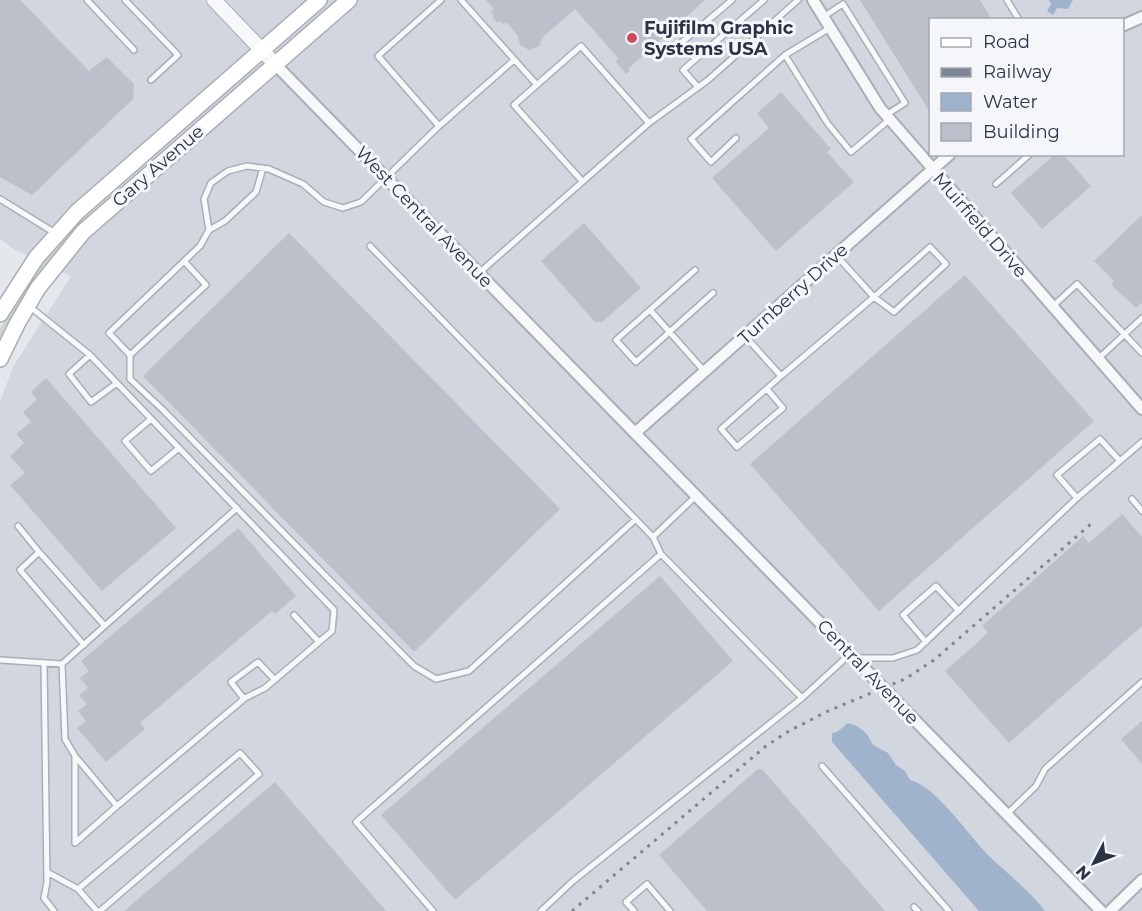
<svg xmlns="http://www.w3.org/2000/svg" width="1142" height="911" viewBox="0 0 1142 911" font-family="Montserrat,sans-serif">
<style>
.built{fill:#d2d6de;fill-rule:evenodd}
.green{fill:#c9d6c5}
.water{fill:#9fb4cc}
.building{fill:#bbc0ca}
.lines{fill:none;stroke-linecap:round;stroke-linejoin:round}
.service-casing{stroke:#a9aeb7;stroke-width:8}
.minor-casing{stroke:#a9aeb7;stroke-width:14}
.tertiary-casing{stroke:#a9aeb7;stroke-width:16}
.secondary-casing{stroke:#a9aeb7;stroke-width:18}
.service{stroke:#f7f8fa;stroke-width:5}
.minor{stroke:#f7f8fa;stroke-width:10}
.tertiary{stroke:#f7f8fa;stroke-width:14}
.secondary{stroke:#fff;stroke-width:15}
.rail{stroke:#7d8696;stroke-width:3;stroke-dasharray:3 6;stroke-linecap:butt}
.poi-dot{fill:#d1495b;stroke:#f4f6f9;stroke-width:2}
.labels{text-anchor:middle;stroke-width:6;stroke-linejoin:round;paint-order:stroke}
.poi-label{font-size:18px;font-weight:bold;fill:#2b3445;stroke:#f4f6f9;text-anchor:start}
.street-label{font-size:18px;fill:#2b3445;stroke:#f4f6f9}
</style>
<rect width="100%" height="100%" fill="#e4e7ec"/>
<path class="built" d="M0,0H1142V911H0V402L13,367L71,276L15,250L0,239ZM930,20H1122V154H930Z"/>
<path class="green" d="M159,150C120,187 77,223 45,267C27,290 14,317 0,343V329L10,310L52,248L78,220Z"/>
<path class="water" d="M1049,0H1073L1068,9L1057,8L1053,15L1047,11L1051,4Z
M848,723L857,726L867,734L873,745L888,753L896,765L905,771L910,780C936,786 969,836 989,856C1008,874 1029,890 1045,911H979L832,742V733L837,732Z"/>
<path class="building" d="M0,0H20L89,71L107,57L134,84L133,99L32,195L0,177Z
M486,0H705L628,69L630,71L626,74L615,61L618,58L575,9L543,37L539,46L529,50L520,45L518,36L506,22L503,25L500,21L498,23L492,17L494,15L491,11L494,9Z
M860,0H980L992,20H930V108L928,109Z
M781,92L831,149L827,152L854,182L776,251L712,178L769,128L757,113Z
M1055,154H1063L1091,186L1042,229L1011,193Z
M1142,215V304L1141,303L1136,308L1111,285L1114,281L1094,261Z
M584,223L641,288L602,322H595L541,261Z
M289,233L560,509L414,652L143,376Z
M965,275L1094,421L879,611L750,464Z
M46,378L176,528L102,591L10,485L25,473L10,456L24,443L16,434L31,422L23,412L37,400L31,392Z
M1122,514L1142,537V626L1009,743L945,671L988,633L982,626L1083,536L1089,543Z
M238,528L296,596L275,614L272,611L140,723L145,729L106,762L77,728L86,721L78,711L87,704L79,695L88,688L80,678L89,671L81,661Z
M660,576L733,661L455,900L381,815Z
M1142,721V764L1121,739Z
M758,769H762L885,911H707L659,855Z
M275,782L386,911H124Z"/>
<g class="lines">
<g class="service-casing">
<path id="service" d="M87,0L134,50
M125,0L178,55L151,80
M441,0L378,56L439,126L514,60
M461,0L537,85
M1007,0L1019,20
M823,17L843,4L905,103L886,115
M830,28L785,55L828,124L851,152L890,119
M695,59L681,43L732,0
M698,87L683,70L764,0
M736,138L711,162L691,139L785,55
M582,181L514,105L581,46L649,123
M996,184L1030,154
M0,199L55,233
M209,230L225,221L256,192L263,168
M370,246L653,537
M930,247L946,264L894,312L874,297Z
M184,261L206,285L130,355L109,333L200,246L209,230L204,199L211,183L228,171L247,166L269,169L303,184L324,202L343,208L361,202L439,126
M695,270L616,340L636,362L713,293
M479,273L649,123L708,80L798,0
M1052,307L1077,284L1142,353
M650,310L705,372
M745,336L781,376L721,429L737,447L783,408L767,389
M90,355L69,374L91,402L117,383
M130,355V379L163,410L414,666L436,679L469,671L636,519
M1098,359L1142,318
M781,376L874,297L836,255
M151,419L125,441L151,471L179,448
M696,496L653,537L661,554L802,698L850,654
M1077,498L1057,475L1100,439L1120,461
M1132,499L1142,511
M18,526L39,552
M294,615L319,642
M926,642L903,615L936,586L959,611
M84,645L20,570L39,552L105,626
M855,658H893L917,650L1077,498L1142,442
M0,660L62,664L65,739L75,756L117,806L245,698L265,688L332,631L334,610L90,355L29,306
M44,663L47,882L44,898L54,911
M62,664L237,508
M244,699L231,682L258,662L275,680
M75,756V843L117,806
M822,766L949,911
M1007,814L1036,786L1045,769L1142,682
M47,872L78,889L240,753L259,774L100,911
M78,889L97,911
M914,907L918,911
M433,911L356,822L661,554
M541,911L573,881L802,698
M634,911L626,902L647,884L670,911"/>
</g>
<g class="minor-casing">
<path id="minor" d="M813,0L880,108L1142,409
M1122,26L1142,17
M275,64L1101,911
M635,433L950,154
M1110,911L1142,880"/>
</g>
<g class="tertiary-casing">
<path id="tertiary" d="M214,0L275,64"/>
</g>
<g class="secondary-casing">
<path id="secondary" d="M0,314L36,258L77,212L319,0
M0,359L17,324L38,288L83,232L349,0"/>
</g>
<use href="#service" class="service"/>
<use href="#minor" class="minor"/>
<use href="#tertiary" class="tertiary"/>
<use href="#secondary" class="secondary"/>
<path class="rail" d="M572,911L766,746L789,731L828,711L905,679L934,660L1091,524"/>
</g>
<circle class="poi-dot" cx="632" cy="38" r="6"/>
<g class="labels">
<g class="poi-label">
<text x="644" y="34">Fujifilm Graphic<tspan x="644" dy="21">Systems USA</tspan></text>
</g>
<g class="street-label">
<text transform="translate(158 166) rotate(-41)" y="6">Gary Avenue</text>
<text transform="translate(424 217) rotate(46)" y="6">West Central Avenue</text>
<text transform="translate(980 225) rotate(49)" y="6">Muirfield Drive</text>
<text transform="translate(793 294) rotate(-42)" y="6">Turnberry Drive</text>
<text transform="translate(868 672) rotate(46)" y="6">Central Avenue</text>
</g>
</g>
<rect x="929" y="18" width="195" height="138" fill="#f4f6f9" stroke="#a4a8b1" stroke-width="1.5"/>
<rect x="941" y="38" width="30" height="9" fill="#ffffff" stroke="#a4a8b1" stroke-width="1.5"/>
<text x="983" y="48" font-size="18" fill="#2b3445">Road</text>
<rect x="941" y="68" width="30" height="9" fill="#7d8696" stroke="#a4a8b1" stroke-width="1.5"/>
<text x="983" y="78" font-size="18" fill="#2b3445">Railway</text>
<rect x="941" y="93" width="30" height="18" fill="#9fb4cc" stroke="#a4a8b1" stroke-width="1.5"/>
<text x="983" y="108" font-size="18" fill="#2b3445">Water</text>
<rect x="941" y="123" width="30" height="18" fill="#bbc0ca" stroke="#a4a8b1" stroke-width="1.5"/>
<text x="983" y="138" font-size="18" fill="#2b3445">Building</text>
<g transform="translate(1094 863) rotate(228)" stroke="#f4f6f9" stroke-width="4.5" paint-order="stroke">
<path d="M0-4.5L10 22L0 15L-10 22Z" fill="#2b3445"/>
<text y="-9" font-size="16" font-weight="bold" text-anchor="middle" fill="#2b3445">N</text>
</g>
</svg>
